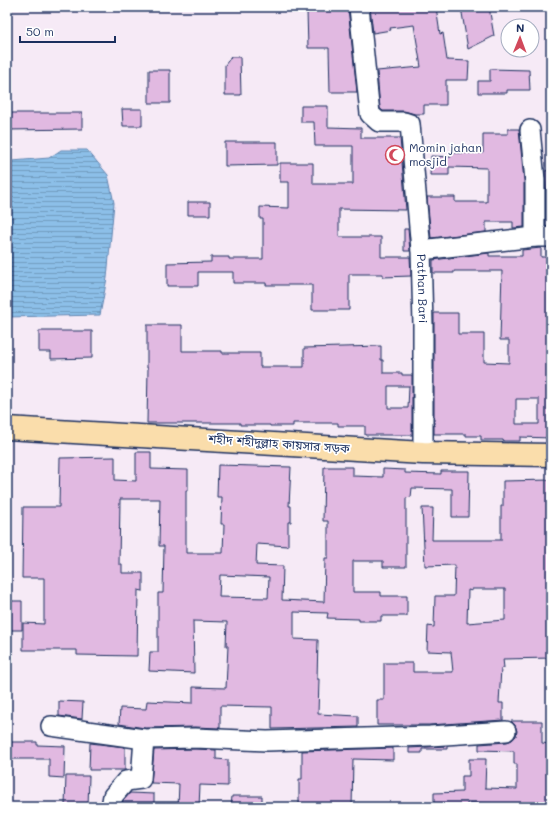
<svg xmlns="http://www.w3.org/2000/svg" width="558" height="814" viewBox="0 0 558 814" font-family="Mali,'Noto Sans Bengali',sans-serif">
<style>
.water{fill:url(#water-rules);stroke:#5f85b1}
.building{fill:#e1b9e1;stroke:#1b2f5e;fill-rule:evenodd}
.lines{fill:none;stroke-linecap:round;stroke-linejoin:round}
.minor-casing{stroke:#1b2f5e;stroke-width:22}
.major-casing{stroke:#1b2f5e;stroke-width:25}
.minor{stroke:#fff;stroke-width:19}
.major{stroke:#faddab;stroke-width:22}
.labels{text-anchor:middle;stroke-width:3.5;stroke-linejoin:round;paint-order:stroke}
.poi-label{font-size:12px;fill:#1b2f5e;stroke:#fff;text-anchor:start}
.street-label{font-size:12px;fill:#1b2f5e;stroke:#fff}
</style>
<defs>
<pattern id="water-rules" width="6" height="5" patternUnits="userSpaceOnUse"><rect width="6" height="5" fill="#8cbfe8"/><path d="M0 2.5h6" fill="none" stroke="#729cbf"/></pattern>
</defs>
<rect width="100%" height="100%" fill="#f6eaf6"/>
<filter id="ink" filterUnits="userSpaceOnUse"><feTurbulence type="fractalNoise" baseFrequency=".025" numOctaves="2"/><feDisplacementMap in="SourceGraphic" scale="8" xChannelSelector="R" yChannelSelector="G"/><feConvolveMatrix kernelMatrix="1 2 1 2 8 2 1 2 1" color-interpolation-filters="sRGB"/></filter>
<g filter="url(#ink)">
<path class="water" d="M61,150H87L108,175L114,203L107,278L100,315L7,317V156L12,161L49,158Z"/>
<path class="building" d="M370,7H436L440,34L443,33L447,60L469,61L468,80H446V105H424V114H415L404,111H383L380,109L377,71L421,67L414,25L390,28L391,30L373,33Z
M461,7H489L494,36L468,49Z
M348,8L357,92H330L329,48H308L307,11Z
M231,57H240L241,95H225V65Z
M490,69L529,70L530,90H507V93H478V81H490Z
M149,70H170V103H149Z
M301,106H328V127L361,128V138H400L406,210L339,209V237H381V257H410L411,276L383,277V274H349V310H312V285H266V283H233V272H198V286H167V263L211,262V257H229V259H263V219H260V207L289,208V182H280V163H313V184H353V146H315L314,122H301Z
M122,109H142V126H123Z
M7,113H82V129L7,130Z
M508,129H519L524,181V227L513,228V222H486V232L431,238L427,197H455V202H487V168L449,167V175H430L431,156L451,157V153H483V134H508Z
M225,142H277V165L225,166Z
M551,170V188L546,189L545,171Z
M188,202H210V215H188Z
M404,229H408L410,251H404Z
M541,248V257H551V438L520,437V441H503V440H481V436H466V434H434V313H458V334H484V362L509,363V340H500L502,271H454V273H433V260L489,253V256H522V250ZM516,399H539V424H516Z
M147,325H182V351H222V353H260V367H304V348L381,346V360H383V373H402V375H412V435H365V426H338V423H293V426H270V425H240V423H147L148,368H147ZM388,386H409L408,408H388Z
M39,331H92V358L51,359V352H39Z
M136,452H151V469L188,470V490H186V553H223L224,524H221L222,497H217L218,465L291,467L289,506H291V522H288V546L257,544L256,565L283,566L282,600L324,602L325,558H328V521H323L324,467H353V476L383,477V469L405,470V473L441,474V471H469L468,517H452V489L412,488L411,497L406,498V567H383V561H353V592H381V596H407V616H381V621H359V619L327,618L328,613L294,612V639L318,640L317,679H319L318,714L358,716V727L272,729V707L220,706V728L195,727L145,728L119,724L120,708L146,709L147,701L193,703V687L226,688L228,646H226L227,622L193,621L194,673L149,671L150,652H158V593H163L164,546H159L160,499H120L119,564H122V573H143V591L138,590L137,656L77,655V650H23V623L44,624V578H22L23,507H59L60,458L115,457V480L136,481ZM220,575L269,577L268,598L219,597Z
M551,480V658L503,659L504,668H501L499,703H503V720L429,725H377V700H384V663H413V672H453L451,652L427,651L428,626L434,627L435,596H454L455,565L425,566L422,508H433L432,540H501V506H503V481ZM472,589H505V620L467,623L468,590L472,591Z
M9,601H22V630H8Z
M59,701L83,702L82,719L59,716Z
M511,721H542V743L551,744V807H522V804L467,803V807H434V793L462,792V776H469V759H486L485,788L517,789V764H514V751L479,750V744L507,742L512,740L516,736L517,731L515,725Z
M11,742H37V745L65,746L64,778L49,777V759H11Z
M90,743L125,747V770H89Z
M447,746V749H422V753H409V748Z
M393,748V760L353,759L352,807H299V779H302V751Z
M195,749L216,750V759L228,760V786L200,785L199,807H178L179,784L151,783L154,750Z
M66,776H89L88,806L65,805Z
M130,793L154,794V807H122L123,801Z
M232,796H262V807H231Z"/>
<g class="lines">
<g class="minor-casing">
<g id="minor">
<path id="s1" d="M359,7L370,114L379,122H404L410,124L421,250L423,325V453"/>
<path d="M530,130L535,180V237"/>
<path d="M421,250L535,237H551"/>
<path d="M51,726L144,739L195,738L267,741L430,736L506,731"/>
<path d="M111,807L113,796L126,781L141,779L144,739"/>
</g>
</g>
<g class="major-casing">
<path id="major" d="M7,428L423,453L551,455"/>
</g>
<use href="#minor" class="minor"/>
<use href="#major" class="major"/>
</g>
</g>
<defs>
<g id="mosque-ring" transform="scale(1)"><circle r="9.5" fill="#fff" stroke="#d1495b" stroke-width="1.5"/><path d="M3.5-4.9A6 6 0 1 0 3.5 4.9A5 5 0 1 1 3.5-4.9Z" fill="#d1495b"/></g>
</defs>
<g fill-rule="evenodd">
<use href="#mosque-ring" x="395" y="155"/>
</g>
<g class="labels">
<g class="poi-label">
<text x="409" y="152">Momin jahan<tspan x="409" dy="14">mosjid</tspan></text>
</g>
<g class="street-label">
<text dy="4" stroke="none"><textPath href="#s1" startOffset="316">Pathan Bari</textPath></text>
<text transform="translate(279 444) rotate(4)" y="4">শহীদ শহীদুল্লাহ কায়সার সড়ক</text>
</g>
</g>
<rect width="558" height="814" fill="none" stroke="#fff" stroke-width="24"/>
<rect x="12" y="12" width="534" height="790" fill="none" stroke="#1b2f5e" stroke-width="1.5" filter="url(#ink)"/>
<g transform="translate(520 38) rotate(1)"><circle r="19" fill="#ffffff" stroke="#a4acbf"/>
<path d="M0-3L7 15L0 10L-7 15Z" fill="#d1495b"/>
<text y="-6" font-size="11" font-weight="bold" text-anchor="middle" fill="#1b2f5e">N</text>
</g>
<path d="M20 36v6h95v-6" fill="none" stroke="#1b2f5e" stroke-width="2"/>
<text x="26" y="36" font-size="12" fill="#1b2f5e" stroke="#ffffff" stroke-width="3" paint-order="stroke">50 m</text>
</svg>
